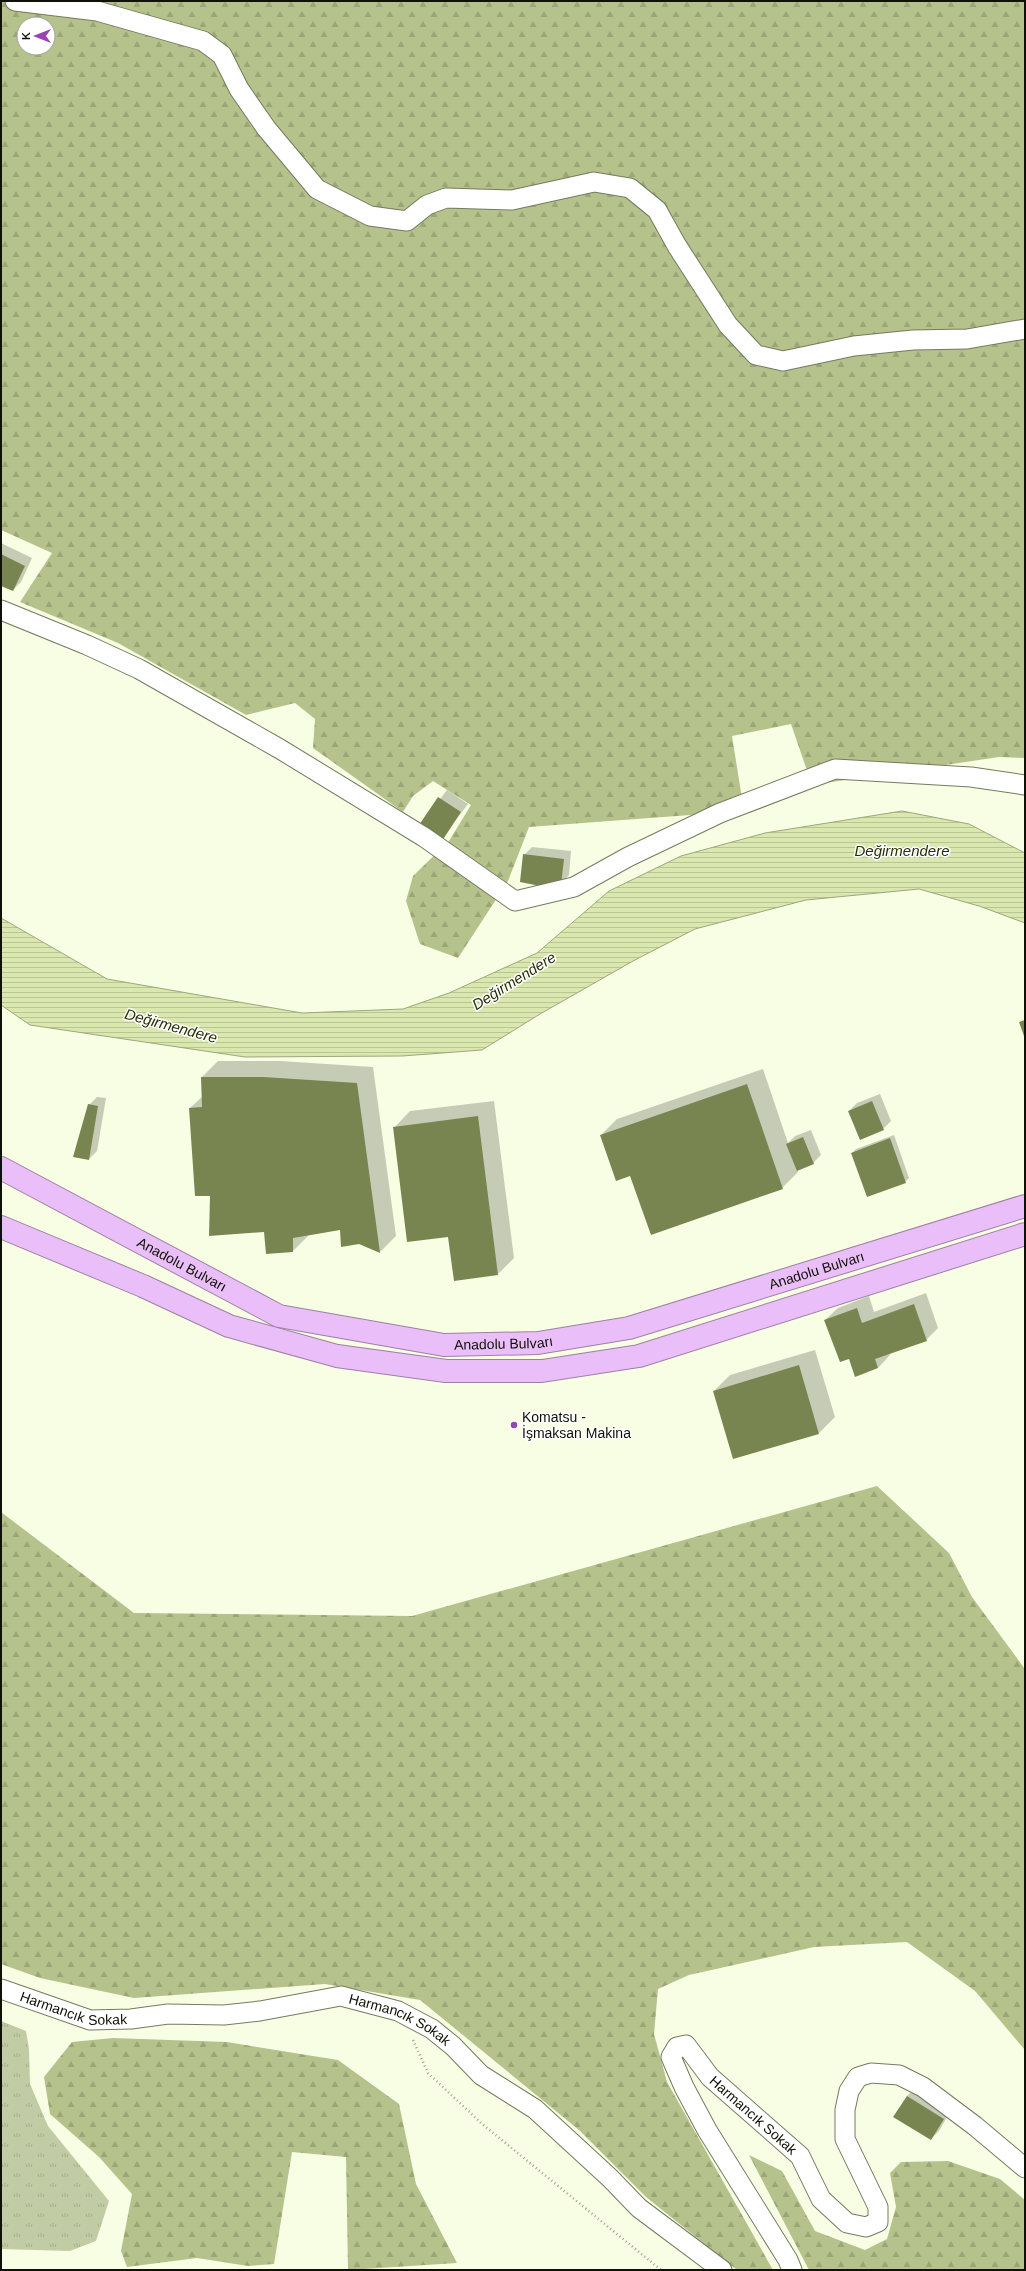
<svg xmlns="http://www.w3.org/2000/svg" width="1026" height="2271" viewBox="0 0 1026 2271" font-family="Helvetica,sans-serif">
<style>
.grass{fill:url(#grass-tufts)}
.forest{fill:url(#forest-firs);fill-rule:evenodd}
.water{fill:url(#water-rules);stroke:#9da77c}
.shadow{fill:#0003}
.building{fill:#798551}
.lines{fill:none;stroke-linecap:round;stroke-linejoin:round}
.street-casing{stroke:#747b5e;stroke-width:21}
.highway-casing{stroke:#9d81a3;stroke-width:24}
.path{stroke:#9ca18d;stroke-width:2.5;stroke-dasharray:1 3;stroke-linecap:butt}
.street{stroke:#fff;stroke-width:19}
.highway{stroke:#eabef8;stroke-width:22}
.poi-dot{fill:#9944b2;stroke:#fff;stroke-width:1.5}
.labels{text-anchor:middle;stroke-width:3;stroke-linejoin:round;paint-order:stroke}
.street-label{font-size:14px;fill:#0f1106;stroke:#fff}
.poi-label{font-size:14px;fill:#0f1106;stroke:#fff;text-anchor:start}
.water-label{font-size:15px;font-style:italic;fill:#282f05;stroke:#fff}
</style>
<defs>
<pattern id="grass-tufts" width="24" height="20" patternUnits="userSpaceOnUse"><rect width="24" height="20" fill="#c2cca4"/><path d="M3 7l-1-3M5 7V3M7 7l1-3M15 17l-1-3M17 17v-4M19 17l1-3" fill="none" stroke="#a6ae8c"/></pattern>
<pattern id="forest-firs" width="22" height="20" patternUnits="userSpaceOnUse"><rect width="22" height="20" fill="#b6c28c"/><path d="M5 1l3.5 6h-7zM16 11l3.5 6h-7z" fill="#9ba677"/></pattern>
<pattern id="water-rules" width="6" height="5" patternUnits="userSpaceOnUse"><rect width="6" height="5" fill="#dae7af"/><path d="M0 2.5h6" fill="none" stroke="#bac595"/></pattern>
</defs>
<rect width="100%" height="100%" fill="#f8fee4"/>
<path class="grass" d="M1,2021L26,2031L29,2049L30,2084L48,2126L109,2201L96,2241L70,2251L1,2249Z"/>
<path class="forest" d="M1,1H1025V758L999,757L812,785L791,724L732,736L744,811L529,827L508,881L458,958L420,944L406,901L413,876L449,841L471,805L433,781L413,796L403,812L313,748L315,719L295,703L246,715L118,643L20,602L52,553L1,530ZM24,24H48V48H24Z
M877,1486L949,1553L972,1597L1025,1669V2050L975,1991L907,1942L814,1947L689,1975L658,1989L654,2034L667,2082L773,2270H737L646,2197L579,2130L420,2000L325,1984L134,1998L40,1978L1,1964V1512L134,1613L412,1616Z
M113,2038L227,2042L338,2060L399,2104L416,2184L457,2263L348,2270L346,2157L292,2152L274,2264L248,2266L197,2258L127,2267L121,2251L132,2194L99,2157L50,2114L44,2077L72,2042Z
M749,2155L782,2171L815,2231L865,2250L887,2239L896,2207L890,2173L901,2162L948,2161L1000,2179L1025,2200V2270H809Z"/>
<path class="water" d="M902,811L969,824L1025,853V923L979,906L919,889L806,900L695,929L633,961L540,1014L482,1050L402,1056L245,1057L30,1025L1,1005V918L107,979L302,1013L403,1009L449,993L537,953L609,891L681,856L765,833Z"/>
<path class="shadow" d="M1,543L32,558L21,582L13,590L1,584Z
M447,790L468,804L441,839L420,825Z
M532,847L571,851L569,875L561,883L524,855Z
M218,1061H280L373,1067L396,1236L380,1252L359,1243L341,1229L309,1235L293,1251L211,1195L190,1108L203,1096L202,1077Z
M763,1069L788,1143L795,1136L811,1130L821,1155L813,1163L797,1169L798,1172L782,1188L631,1174L601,1135L617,1119Z
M880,1094L891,1121L883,1129L849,1111L857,1103Z
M97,1097L106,1098L97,1151L89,1159V1105Z
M494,1101L514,1258L498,1274L449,1235L394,1128L410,1111Z
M894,1135L909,1178L905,1182L852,1153L856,1149Z
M926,1293L938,1328L926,1340L889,1353L890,1355L878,1368L849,1357L825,1320L838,1308L869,1296L874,1312Z
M815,1350L835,1417L819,1433L714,1391L730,1375Z
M915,2088L951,2110L939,2131L931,2139L895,2117L907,2096Z"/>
<path class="building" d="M1,554L25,566L13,591L1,586Z
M438,797L461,812L442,841L419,825Z
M523,854L564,859L561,885L550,888L520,882Z
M1025,1020V1039L1019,1022Z
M201,1077H263L357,1083L380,1253L359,1244L341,1247L340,1230L293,1238V1252L266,1254L264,1232L209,1236L210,1196H195L189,1108L202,1107Z
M747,1084L783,1189L651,1235L630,1176L616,1181L600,1135Z
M872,1101L884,1130L860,1140L848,1111Z
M88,1104L98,1106L89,1160L73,1157Z
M478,1116L498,1275L454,1281L448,1237L407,1242L393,1127Z
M803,1137L814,1164L797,1171L786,1144Z
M890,1138L906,1183L867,1197L851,1153Z
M914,1304L927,1341L875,1359L878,1368L855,1377L849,1359L840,1362L824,1320L857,1308L862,1323Z
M799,1365L819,1434L733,1459L713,1391Z
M907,2096L944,2119L931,2140L893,2117Z"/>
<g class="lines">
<g class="street-casing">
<g id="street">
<path d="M15,1L97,11L203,41L222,55L239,89L266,128L317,189L370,216L407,221L427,205L446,198L512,200L594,182L630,188L657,210L677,246L728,325L756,355L783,361L854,346L913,340L967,339L1025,329"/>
<path d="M1,610L87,645L139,669L280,749L424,837L515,901L574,887L628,857L720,813L835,769L971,777L1025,785"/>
<path id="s1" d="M1,1989L90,2020L131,2019L168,2014L224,2015L260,2011L341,1996L398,2011L432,2029L453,2046L481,2075L535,2109L610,2178L639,2208L722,2270"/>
<path id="s2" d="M792,2270L788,2260L707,2130L684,2087L671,2057L677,2047L686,2045L710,2077L800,2156L821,2199L847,2223L866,2227L878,2222V2207L845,2139V2110L849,2091L858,2077L871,2073L899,2075L923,2087L975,2126L1025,2168"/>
</g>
</g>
<g class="highway-casing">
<g id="highway">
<path id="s3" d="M1,1168L279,1316L444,1345L538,1343L629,1328L1025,1206"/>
<path d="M1,1227L143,1286L229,1326L337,1356L446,1371H542L639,1356L1025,1234"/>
</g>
</g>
<path class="path" d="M413,2040L428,2073L481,2123L661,2270"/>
<use href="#street" class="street"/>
<use href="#highway" class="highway"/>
</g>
<circle class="poi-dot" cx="514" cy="1425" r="4"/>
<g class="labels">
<g class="street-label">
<text dy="5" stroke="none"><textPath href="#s3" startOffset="205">Anadolu Bulvarı</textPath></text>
<text dy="5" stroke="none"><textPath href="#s3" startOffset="865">Anadolu Bulvarı</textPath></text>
<text dy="5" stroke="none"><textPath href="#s3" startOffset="542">Anadolu Bulvarı</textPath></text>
<text dy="5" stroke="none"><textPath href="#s1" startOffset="76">Harmancık Sokak</textPath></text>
<text dy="5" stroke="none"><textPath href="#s1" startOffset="411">Harmancık Sokak</textPath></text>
<text dy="5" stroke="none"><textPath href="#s2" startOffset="364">Harmancık Sokak</textPath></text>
</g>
<g class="poi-label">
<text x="522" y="1422">Komatsu -<tspan x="522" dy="16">İşmaksan Makina</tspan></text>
</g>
<g class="water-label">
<text x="902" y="856">Değirmendere</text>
<text transform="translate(514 981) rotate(-32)" y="5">Değirmendere</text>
<text transform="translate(171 1026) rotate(15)" y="5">Değirmendere</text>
</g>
</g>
<rect width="1026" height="2271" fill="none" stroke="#0f1106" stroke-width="4"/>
<g transform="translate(36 36) rotate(270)"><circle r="19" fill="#ffffff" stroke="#9fa09b"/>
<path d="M0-3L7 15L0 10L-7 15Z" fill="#9944b2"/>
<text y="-6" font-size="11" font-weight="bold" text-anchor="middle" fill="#0f1106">K</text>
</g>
</svg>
